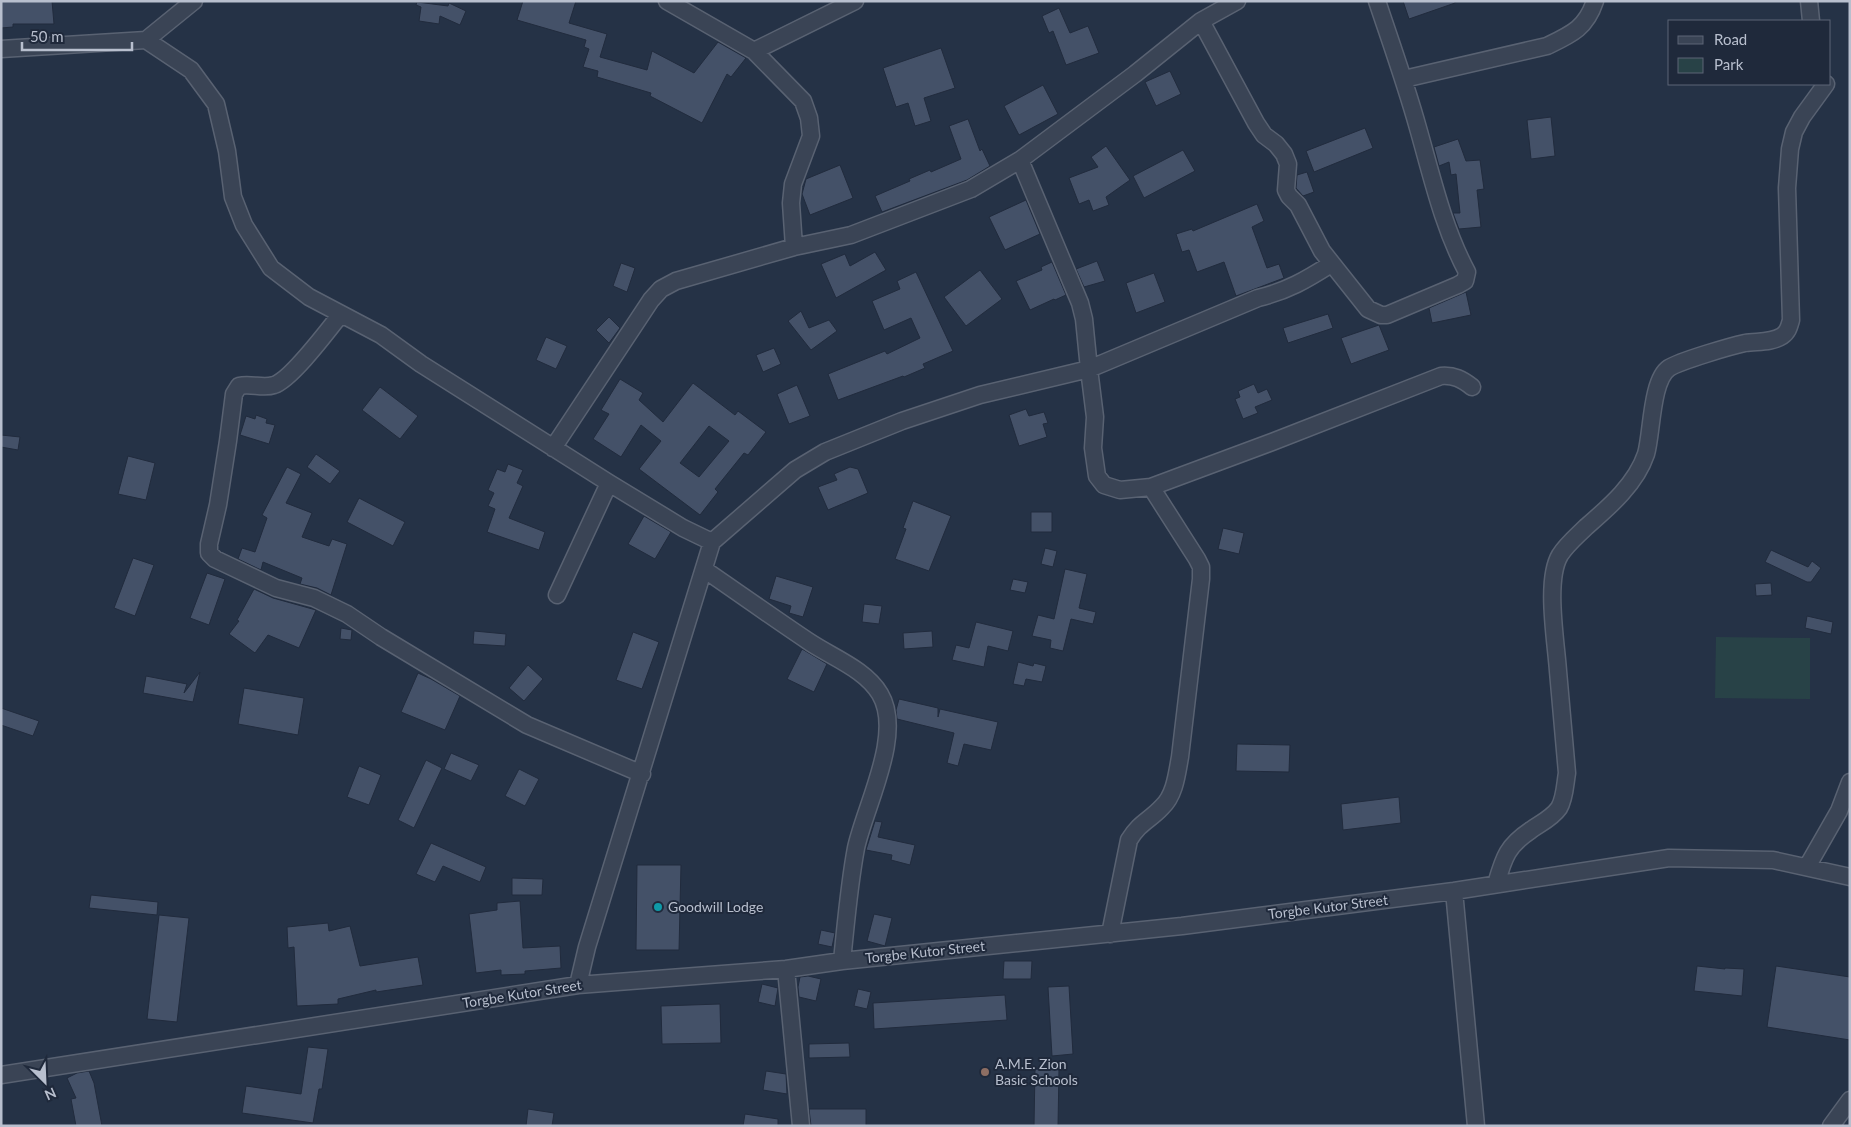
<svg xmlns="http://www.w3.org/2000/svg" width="1851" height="1127" viewBox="0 0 1851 1127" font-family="Lato,sans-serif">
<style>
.green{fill:#284247}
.building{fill:#445168;stroke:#212b3d;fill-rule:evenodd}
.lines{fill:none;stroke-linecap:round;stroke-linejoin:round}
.minor-casing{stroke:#596272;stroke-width:19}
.minor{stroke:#3a4455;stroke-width:16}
.culture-dot{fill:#0f9aa8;stroke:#1f293b;stroke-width:2}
.education-dot{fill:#8d6e63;stroke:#1f293b;stroke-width:2}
.labels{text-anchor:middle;stroke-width:4;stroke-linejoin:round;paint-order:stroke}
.poi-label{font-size:14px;fill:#b8bfce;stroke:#1f293b;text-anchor:start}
.street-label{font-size:14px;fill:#b8bfce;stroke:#1f293b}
</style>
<rect width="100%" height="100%" fill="#253246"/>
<path class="green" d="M1716,637L1810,638V699L1715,698Z"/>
<path class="building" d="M1,1H52L54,24H13V27L1,28Z
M523,1H576L569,23L607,34L600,57L647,70L652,51L694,73L718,42L746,58L731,77L727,74L702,123L650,96L651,93L597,77L598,71L583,67L589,49L584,47L586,40L517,20Z
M1403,1H1455V3L1409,19Z
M417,2L448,6L449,3L466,11L460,25L440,16L439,24L419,21L421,7L416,5Z
M1059,8L1070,33L1088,26L1099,53L1066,65L1053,31L1049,33L1042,16Z
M941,48L955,88L924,98L931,121L915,126L908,103L896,107L883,68Z
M1170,71L1181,94L1156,106L1145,82Z
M1043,85L1058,114L1019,135L1004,106Z
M1551,117L1555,156L1531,159L1527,120Z
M968,119L980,151L982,149L990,166L967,180L882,212L875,196L910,181L909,179L930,170L931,172L961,159L949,126Z
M1365,128L1373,148L1314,172L1306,151Z
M1458,139L1466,161L1480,160L1484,189L1477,190L1481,227L1459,229L1453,213H1460L1456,174L1451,175L1449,162L1439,166L1434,147Z
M1106,146L1130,180L1106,197L1109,205L1093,211L1089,200L1079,204L1069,178L1098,167L1091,157Z
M1183,150L1195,171L1144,198L1133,176Z
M840,165L853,198L810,215L802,194L806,179Z
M1307,172L1314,192L1303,196L1296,188L1297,175Z
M1026,200L1040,234L1005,250L989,217Z
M1257,204L1264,221L1252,227L1267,268L1279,264L1284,278L1236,296L1224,262L1197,272L1189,250L1182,252L1176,234L1192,229L1193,231Z
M875,252L886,270L836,298L821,264L845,254L850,266Z
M1097,261L1105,281L1084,287L1076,269Z
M1052,262L1066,295L1055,300L1054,299L1030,310L1016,281L1042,270L1041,267Z
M621,263L635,268L627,292L613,286Z
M980,270L1002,299L966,326L944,297Z
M916,272L953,351L923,364L925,368L904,377L903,376L838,400L828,374L885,351L887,354L920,338L911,318L884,330L872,301L900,289L897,281Z
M1154,273L1165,302L1136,313L1126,283Z
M1466,292L1471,315L1432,323L1429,308Z
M801,311L809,328L829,320L837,331L811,350L788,321Z
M1328,314L1333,328L1288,343L1283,328Z
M609,317L620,328L609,343L596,330Z
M1379,325L1389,350L1351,364L1341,338Z
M546,337L567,346L556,369L536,360Z
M774,348L781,364L763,372L756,355Z
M620,379L643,393L639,400L663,422L693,383L735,415L738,411L766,432L748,455L744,453L715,489L718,492L700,515L639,469L661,441L641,425L621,457L593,439L609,414L601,410ZM709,426L729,441L699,477L680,463Z
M1254,384L1258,393L1267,389L1272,400L1255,407L1258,413L1243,419L1235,399L1240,397L1238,391Z
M797,385L810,416L789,424L777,394Z
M380,387L418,416L400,439L362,410Z
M1026,409L1029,416L1044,412L1048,423L1043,424L1047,437L1019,446L1009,415Z
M256,415L267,419L266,423L275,425L269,444L240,435L246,416L255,419Z
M1,435L20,437L18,450L1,447Z
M316,454L340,471L330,484L307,467Z
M128,456L155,463L146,500L118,494Z
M508,464L523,470L517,483L523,486L509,518L545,532L539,550L487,532L495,509L488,506L494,493L488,490L497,469L505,472Z
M287,467L301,474L286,503L312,513L302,537L329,546L332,539L347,544L331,595L317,588L300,584L302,578L263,562L261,570L238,559L242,548L255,552L267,518L262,515Z
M850,467L858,469L868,493L828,510L818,487L837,480L834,474Z
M359,498L405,522L393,546L347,522Z
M913,501L951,516L929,571L895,559L906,529L903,528Z
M1031,512H1052V532H1031Z
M644,516L671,532L655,559L628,544Z
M1223,528L1244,533L1239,554L1218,549Z
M1045,548L1057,551L1053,567L1041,564Z
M1771,550L1808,567L1812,561L1821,568L1811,582H1807L1765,562Z
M133,558L154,565L135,616L114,608Z
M1065,569L1087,574L1079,608L1096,612L1093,624L1071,619L1063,651L1050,648L1051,640L1032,636L1038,615L1054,619Z
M207,573L225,579L209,625L190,618Z
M776,576L813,587L803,617L789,613L791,606L769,599Z
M1013,579L1028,582L1025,593L1010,590Z
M1771,583L1772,595L1756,596L1755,584Z
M254,589L273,598L316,610L299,648L268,635L255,653L229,634L239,621L237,620Z
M864,604L882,606L879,624L862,622Z
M1807,616L1833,622L1831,634L1805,628Z
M976,622L1013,631L1008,651L988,646L984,667L952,660L956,645L969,648Z
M341,628L352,630L351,640L340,639Z
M474,631L506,634L505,646L473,644Z
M932,631L933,647L904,649L903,633Z
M633,632L659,642L642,689L616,680Z
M802,649L827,664L814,692L787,679Z
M1018,662L1033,666L1034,663L1046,666L1042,682L1026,679L1024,686L1013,684Z
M528,665L543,679L524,701L509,688Z
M200,672L193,702L143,693L146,676L187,684L184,693Z
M418,673L431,679L460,696L445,730L401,712Z
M244,688L304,698L298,735L238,724Z
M899,699L938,708V717L940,709L998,722L991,750L964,744L958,766L947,763L954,733L897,719L896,710Z
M1,708L39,721L33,736L1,725Z
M1237,744L1290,745L1289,772L1236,771Z
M451,753L479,765L471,781L444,769Z
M426,760L442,768L414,828L398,820Z
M359,766L381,775L369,805L347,797Z
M519,769L539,779L525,806L505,796Z
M1399,797L1401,823L1343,830L1341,804Z
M875,821L882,822L878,837L915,845L910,865L891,860L892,855L866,850Z
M431,843L486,867L480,882L443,866L435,882L416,874Z
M637,865H681L679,950H636Z
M512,878L543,879L542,895H512Z
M91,895L158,902L157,915L89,908Z
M520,901L523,948L560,946L561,968L525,971V974L501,975V970L476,973L469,914L497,910V903Z
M874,914L892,918L885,946L867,941Z
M159,915L189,918L177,1022L147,1019Z
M328,923L329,931L350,926L360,966L418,957L423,985L376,992V990L338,999V1004L297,1006L294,947L288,948L287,927Z
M821,930L835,933L832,947L818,944Z
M1004,961H1032L1031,979H1003Z
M1697,966L1725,969V968L1744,969L1742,996L1694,991Z
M1776,966L1850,977V1040L1767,1027Z
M808,976L821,979L816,1001L799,997L798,987L800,977Z
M762,984L778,988L775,1006L758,1002Z
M1069,986L1073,1054L1052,1056L1048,987Z
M858,989L871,992L867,1009L854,1006Z
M1005,995L1007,1020L874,1029L873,1003Z
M720,1004L721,1043L662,1044L661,1006Z
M849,1043L850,1057L809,1058V1044Z
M308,1047L328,1049L322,1089H319L313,1123L242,1113L246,1086L301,1094Z
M1035,1069H1059L1058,1126H1034Z
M89,1071L94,1083L102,1126H76L71,1099L76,1098L67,1078L77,1073Z
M766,1071L786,1074L787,1094L763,1090Z
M528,1109L554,1113L552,1126H526Z
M809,1109H866V1126H811Z
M745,1114L778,1119V1126H743Z"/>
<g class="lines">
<g class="minor-casing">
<path id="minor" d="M667,1L754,51
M1809,1L1811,21
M1201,21L1256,123L1264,135L1276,144L1284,154L1288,164L1286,190L1289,196L1298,205L1322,251L1368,309L1381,315H1387L1458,285L1465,281L1467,272C1443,227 1432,177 1418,128C1406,85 1391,43 1377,1
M146,40L191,70L216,104L227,151L233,197L244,225L271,268L309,297L381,335L421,364L609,483L683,528L712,542L587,947L578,985
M1,49L146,40L194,1
M1404,79L1547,46C1572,34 1586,28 1595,1
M1020,160L1135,74L1201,21L1237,1
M794,247L791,203L793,184L811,136L809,118L803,101L754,51L855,1
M341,314C329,329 291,380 274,385C263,389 251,383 239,386L234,394L228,441L218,505L209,544V553L215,559L276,588L314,598L347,614L381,637L527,725L642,774
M553,448L651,300L661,289L676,281L794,247L851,235L971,189L1020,160L1080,303L1084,319L1089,369L1258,298C1287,291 1306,280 1331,264
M712,542L795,470L825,452L902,421L980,395L1089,369L1095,417L1093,448L1097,476L1104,485L1120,490L1151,487L1272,442L1441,376C1454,375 1462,379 1472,387
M705,570C740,594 775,619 811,643C834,658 866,670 880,694C904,734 865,806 856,848C849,885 846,923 842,961
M557,595L609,483
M1807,867L1839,811L1850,782
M1496,884C1504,857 1507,846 1531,830C1541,823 1552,818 1559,808C1565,798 1565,784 1567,773C1564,739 1561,705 1558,671C1556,641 1545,580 1560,555C1567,544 1577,536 1586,527C1609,507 1636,484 1646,454C1652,434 1651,380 1669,368C1680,361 1731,346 1745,343C1757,341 1771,343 1782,336C1788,332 1789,327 1791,320L1787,188L1790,149L1794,132L1802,117L1826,84
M1454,891L1476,1126
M1110,934L1129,840C1140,822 1149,821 1162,807C1175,795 1177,773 1180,757L1201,579V567L1197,559L1151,487
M786,969L801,1126
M1,1075L578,985L786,969L842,961L1182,926L1454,891L1669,858L1773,860L1850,877
M1831,1126L1850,1100"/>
</g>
<use href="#minor" class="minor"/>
</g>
<circle class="culture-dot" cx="658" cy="907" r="5"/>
<circle class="education-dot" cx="985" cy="1072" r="5"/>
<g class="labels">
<g class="poi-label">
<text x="668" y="912">Goodwill Lodge</text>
<text x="995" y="1069">A.M.E. Zion<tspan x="995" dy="16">Basic Schools</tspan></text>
</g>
<g class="street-label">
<text transform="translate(1328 907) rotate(-7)" y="5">Torgbe Kutor Street</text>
<text transform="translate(925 952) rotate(-6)" y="5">Torgbe Kutor Street</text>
<text transform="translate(522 994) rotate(-9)" y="5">Torgbe Kutor Street</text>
</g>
</g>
<rect width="1851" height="1127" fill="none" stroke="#b8bfce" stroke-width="5"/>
<rect x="1668" y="20" width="162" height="65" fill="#1f293b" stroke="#5c6576"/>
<rect x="1678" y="36" width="25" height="8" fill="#3a4455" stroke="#5c6576"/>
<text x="1714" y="45" font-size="15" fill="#b8bfce">Road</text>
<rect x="1678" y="58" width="25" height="15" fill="#284247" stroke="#5c6576"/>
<text x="1714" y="70" font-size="15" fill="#b8bfce">Park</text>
<g transform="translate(45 1082) rotate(156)" stroke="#1f293b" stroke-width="4" paint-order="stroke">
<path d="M0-4L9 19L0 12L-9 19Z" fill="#b8bfce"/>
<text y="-8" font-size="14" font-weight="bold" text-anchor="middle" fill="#b8bfce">N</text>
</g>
<path d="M22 42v8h110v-8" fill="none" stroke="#b8bfce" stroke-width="2.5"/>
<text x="30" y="42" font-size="15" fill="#b8bfce" stroke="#1f293b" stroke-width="4" paint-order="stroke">50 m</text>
</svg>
